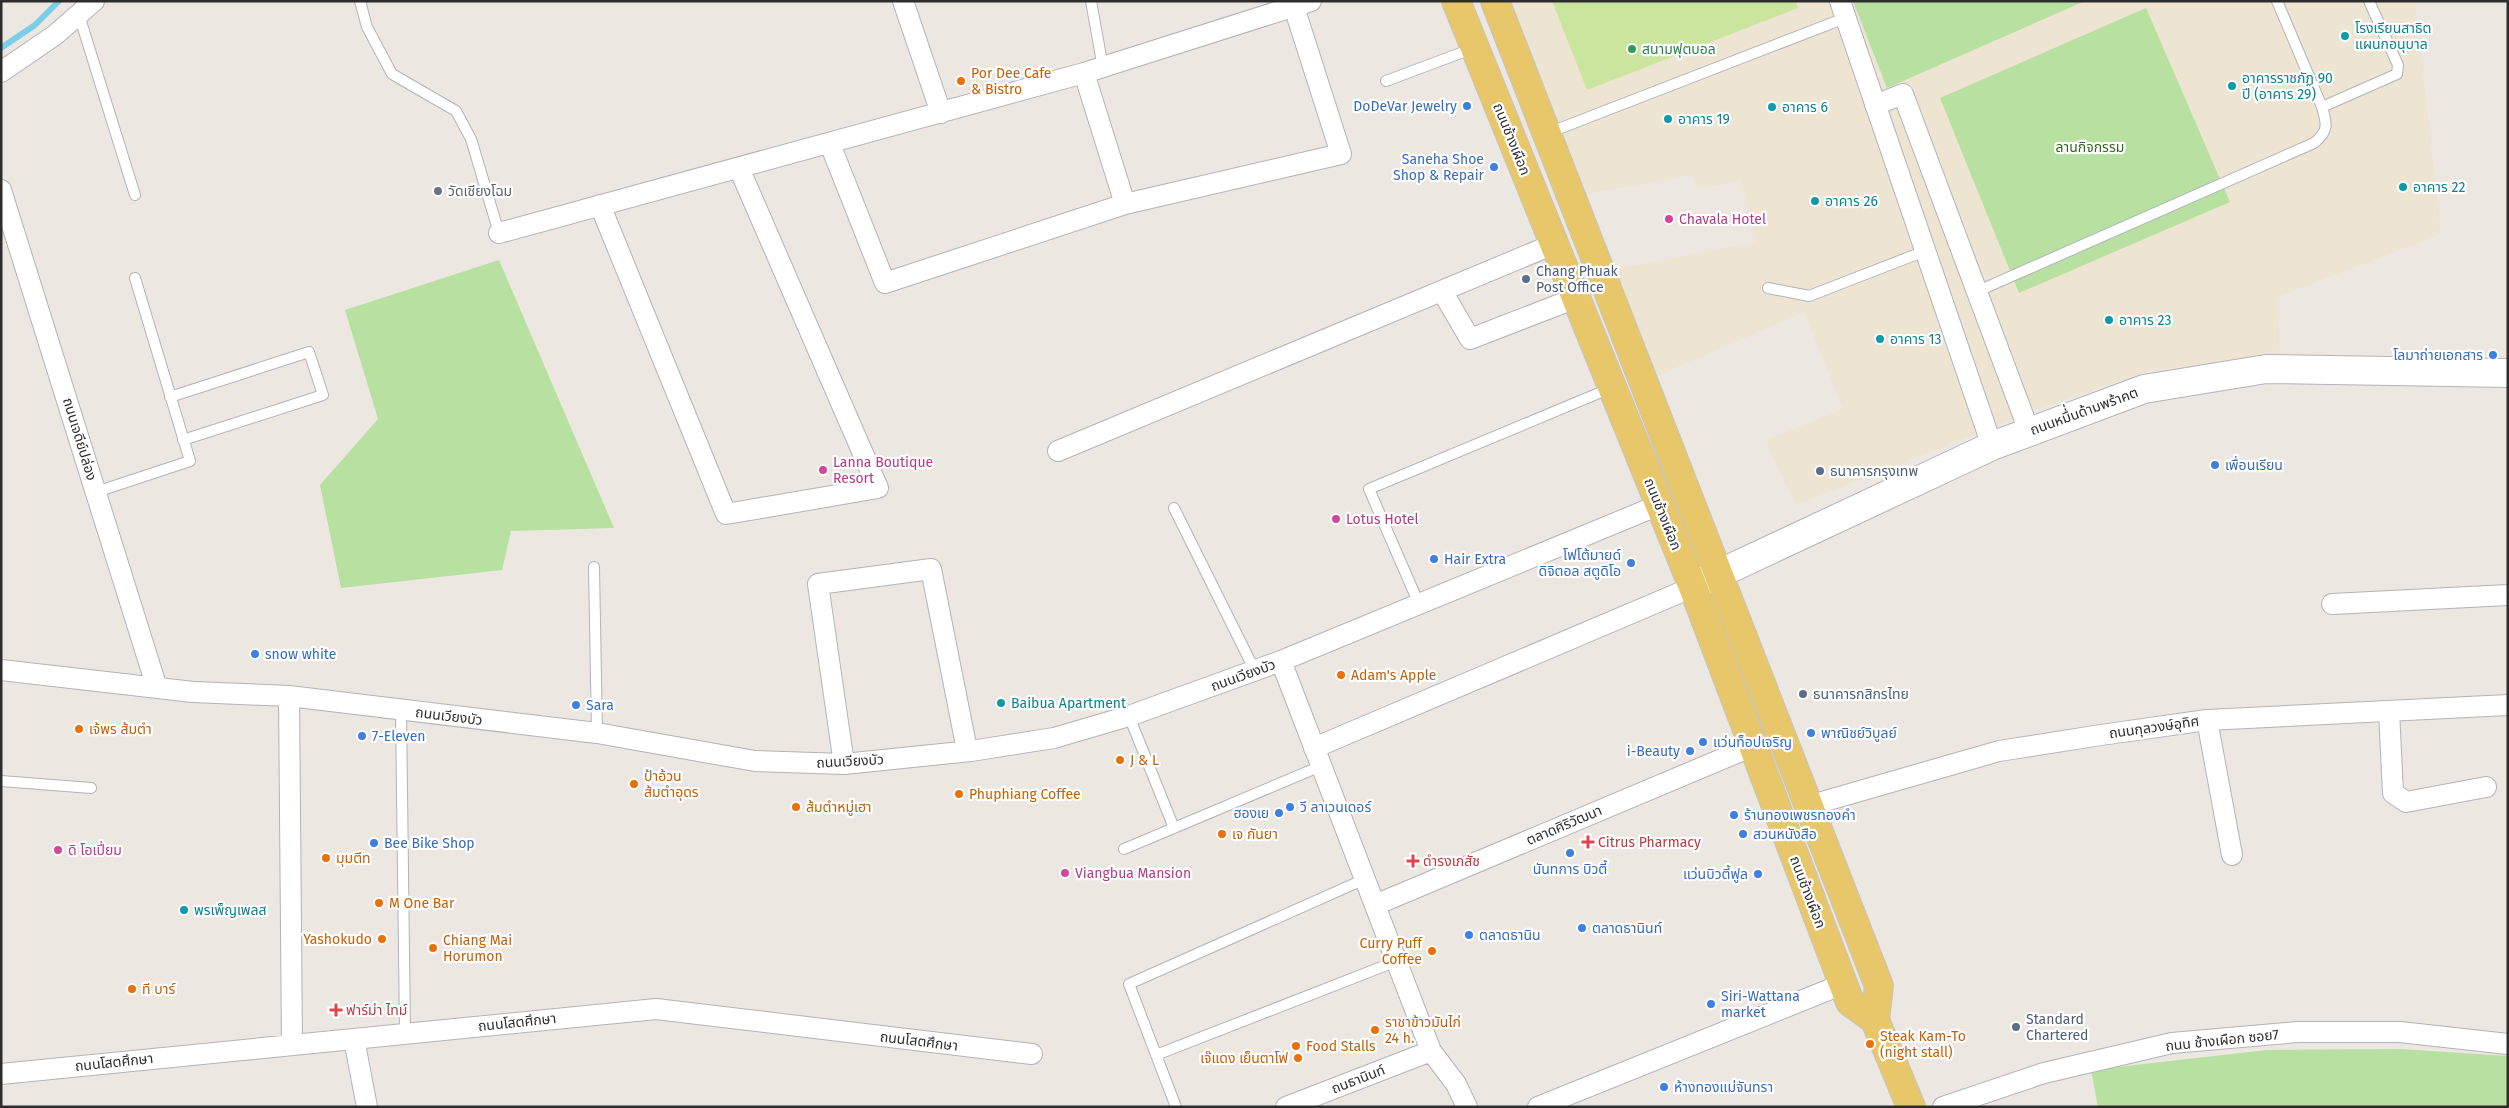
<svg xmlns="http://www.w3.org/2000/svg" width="2509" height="1108" viewBox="0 0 2509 1108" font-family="'Fira Sans','Noto Sans Thai',sans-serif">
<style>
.education{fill:#ede4d2}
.green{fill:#b8e0a1}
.pitch{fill:#cae69e}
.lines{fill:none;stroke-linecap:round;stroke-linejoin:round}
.stream{stroke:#7bcee8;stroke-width:6}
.lane-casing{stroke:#b1b3bc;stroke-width:12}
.street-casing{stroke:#b1b3bc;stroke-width:22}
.secondary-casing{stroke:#b1b3bc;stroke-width:30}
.primary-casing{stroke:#c4c4c4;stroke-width:30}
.lane{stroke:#fff;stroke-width:10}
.street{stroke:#fff;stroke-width:20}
.secondary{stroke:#fff;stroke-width:28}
.primary{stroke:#e8c76b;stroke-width:28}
.culture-dot{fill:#0f9aa8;stroke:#fff;stroke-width:2}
.leisure-dot{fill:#2e9e5b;stroke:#fff;stroke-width:2}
.food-dot{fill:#e8710a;stroke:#fff;stroke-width:2}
.shop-dot{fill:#3f7fe0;stroke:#fff;stroke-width:2}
.worship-dot{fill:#6b7280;stroke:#fff;stroke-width:2}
.hotel-dot{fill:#d1479c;stroke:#fff;stroke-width:2}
.service-dot{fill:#5c6f8a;stroke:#fff;stroke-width:2}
.health-dot{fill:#e0444e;stroke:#fff;stroke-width:2}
.labels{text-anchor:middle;stroke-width:4.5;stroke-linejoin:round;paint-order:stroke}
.culture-label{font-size:14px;fill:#0d838f;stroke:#fff;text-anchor:start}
.leisure-label{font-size:14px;fill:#27864d;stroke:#fff;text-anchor:start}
.food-label{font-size:14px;fill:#c56008;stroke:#fff;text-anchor:start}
.shop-label{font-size:14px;fill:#366cbe;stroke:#fff;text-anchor:start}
.street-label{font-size:14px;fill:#2d2d2d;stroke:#fff}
.park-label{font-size:14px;fill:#316720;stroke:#fff}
.worship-label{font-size:14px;fill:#5b616d;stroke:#fff;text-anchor:start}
.hotel-label{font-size:14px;fill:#b23c85;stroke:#fff;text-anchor:start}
.service-label{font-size:14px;fill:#4e5e75;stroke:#fff;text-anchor:start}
.health-label{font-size:14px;fill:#be3a42;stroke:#fff;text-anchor:start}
</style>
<rect width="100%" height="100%" fill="#ede7e1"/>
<path class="education" d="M1504,1H2415L2441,234L2277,297L2280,359L2155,369L2047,406L1795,505L1766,440L1843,409L1804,312L1650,379L1608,271L1756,242L1741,180L1697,189L1692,175L1578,195Z"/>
<path class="green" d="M1853,1H2085L1887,88Z
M2146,8L2230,202L2019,293L1940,98Z
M499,260L614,528L511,531L502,570L341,588L320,485L378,419L345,310Z
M2401,1049L2508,1056V1107H2098L2091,1070L2267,1050Z"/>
<path class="pitch" d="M1552,1H1796L1798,8L1587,90Z"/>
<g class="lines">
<path class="stream" d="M1,48L35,25L59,1"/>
<g class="lane-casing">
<path id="lane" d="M360,1L367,27L392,74L456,111L471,139L499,233
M1091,1L1103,68
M79,15L135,195
M1386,81L1474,48
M2322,107L2397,74L2398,65L2369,1
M1548,133L1845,18
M1768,288L1809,296L1925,251
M1978,291L2314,143C2329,131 2327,124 2322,107L2277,1
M170,397L309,352L323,395L183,440
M96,492L190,461L135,278
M1174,508L1255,671
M594,567L597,733
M1419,604L1369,489L1611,388
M401,710L405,1033
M1129,716L1174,828
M1,781L91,788
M1124,849L1321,766
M1156,1055L1397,961
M1176,1107L1129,984L1365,879"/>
</g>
<g class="street-casing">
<path id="street" d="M903,1L941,113
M1840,1L1992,446
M1,72L55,35L94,1
M1084,73L1125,204
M1875,105L1903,94L2029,431
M830,144L885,283L1125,204L1341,154L1294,7
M1,190L157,688
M600,205L726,514L878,488L739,168
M499,233L1084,73L1311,1
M1442,291L1470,339L1576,298
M1058,451L1554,244
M2332,604L2508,595
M1281,661L1431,1051L1456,1084L1467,1107
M1,670L193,692L289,696L597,733L755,761L844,764L971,751L1054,738L1129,716L1281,661L1659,505
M289,696L292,1045
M2389,711L2393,793L2406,802L2486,787
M2207,720L2232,855
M1314,748L1693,587
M844,764L818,584L931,569L967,750
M1808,806L1999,751L2101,735L2207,720L2508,705
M1375,905L1753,746
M354,1039L367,1107
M1,1074L656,1009L1032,1054
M1286,1107L1431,1051
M1538,1107L1843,984
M1943,1107L2044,1073L2172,1043L2298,1032H2400L2508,1044"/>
</g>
<g class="secondary-casing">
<path id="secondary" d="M1697,584L1992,446L2144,389L2266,369L2508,373"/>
</g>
<g class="primary-casing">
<path id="primary" d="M1456,1L1693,587L1850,1002L1875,1020
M1495,1L1879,986L1875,1020L1911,1107"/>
</g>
<use href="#lane" class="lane"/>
<use href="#street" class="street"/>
<use href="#secondary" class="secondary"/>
<use href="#primary" class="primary"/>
</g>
<g class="culture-dot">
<circle cx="2345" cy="36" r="5"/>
<circle cx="2232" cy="86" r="5"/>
<circle cx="1772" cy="107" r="5"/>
<circle cx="1668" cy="119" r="5"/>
<circle cx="2403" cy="187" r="5"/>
<circle cx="1815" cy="201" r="5"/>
<circle cx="2109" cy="320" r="5"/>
<circle cx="1880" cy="339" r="5"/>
<circle cx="1001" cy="703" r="5"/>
<circle cx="184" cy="910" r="5"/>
</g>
<circle class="leisure-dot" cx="1632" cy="49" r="5"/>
<g class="food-dot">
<circle cx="961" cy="81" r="5"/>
<circle cx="1341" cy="675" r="5"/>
<circle cx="79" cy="729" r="5"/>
<circle cx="1120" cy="760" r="5"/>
<circle cx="634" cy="784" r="5"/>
<circle cx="959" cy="794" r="5"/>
<circle cx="796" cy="807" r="5"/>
<circle cx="1222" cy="834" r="5"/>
<circle cx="326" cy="858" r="5"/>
<circle cx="379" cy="903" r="5"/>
<circle cx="382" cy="939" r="5"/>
<circle cx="433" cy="948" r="5"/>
<circle cx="1432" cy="951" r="5"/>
<circle cx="132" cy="989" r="5"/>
<circle cx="1375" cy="1030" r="5"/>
<circle cx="1870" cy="1044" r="5"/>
<circle cx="1296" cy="1046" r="5"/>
<circle cx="1298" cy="1058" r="5"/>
</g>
<g class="shop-dot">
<circle cx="1467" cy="106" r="5"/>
<circle cx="1494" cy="167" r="5"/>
<circle cx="2493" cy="355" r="5"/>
<circle cx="2215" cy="465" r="5"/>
<circle cx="1434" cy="559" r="5"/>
<circle cx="1631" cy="563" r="5"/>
<circle cx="255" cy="654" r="5"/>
<circle cx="576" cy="705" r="5"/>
<circle cx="1811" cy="733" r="5"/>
<circle cx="362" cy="736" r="5"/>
<circle cx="1703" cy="742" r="5"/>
<circle cx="1690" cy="751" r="5"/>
<circle cx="1290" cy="807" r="5"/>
<circle cx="1279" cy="813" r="5"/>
<circle cx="1734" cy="815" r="5"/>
<circle cx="1743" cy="834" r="5"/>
<circle cx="374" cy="843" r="5"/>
<circle cx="1570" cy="853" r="5"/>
<circle cx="1758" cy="874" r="5"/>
<circle cx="1582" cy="928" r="5"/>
<circle cx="1469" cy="935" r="5"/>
<circle cx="1711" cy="1004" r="5"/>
<circle cx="1664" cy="1087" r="5"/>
</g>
<circle class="worship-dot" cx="438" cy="191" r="5"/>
<g class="hotel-dot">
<circle cx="1669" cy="219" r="5"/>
<circle cx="823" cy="470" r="5"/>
<circle cx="1336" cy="519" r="5"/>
<circle cx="58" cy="850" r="5"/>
<circle cx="1065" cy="873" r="5"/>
</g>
<g class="service-dot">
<circle cx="1526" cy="279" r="5"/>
<circle cx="1820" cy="471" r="5"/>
<circle cx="1803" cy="694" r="5"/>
<circle cx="2016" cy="1027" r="5"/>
</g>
<g class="health-dot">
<path d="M1585.5 834.5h5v5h5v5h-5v5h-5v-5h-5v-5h5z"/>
<path d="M1410.5 853.5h5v5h5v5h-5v5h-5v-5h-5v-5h5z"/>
<path d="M333.5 1002.5h5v5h5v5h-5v5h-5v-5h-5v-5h5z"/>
</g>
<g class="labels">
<g class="culture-label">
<text x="2355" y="33">โรงเรียนสาธิต<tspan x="2355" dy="16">แผนกอนุบาล</tspan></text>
<text x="2242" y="83">อาคารราชภัฏ 90<tspan x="2242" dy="16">ปี (อาคาร 29)</tspan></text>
<text x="1782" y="112">อาคาร 6</text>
<text x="1678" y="124">อาคาร 19</text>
<text x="2413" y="192">อาคาร 22</text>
<text x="1825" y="206">อาคาร 26</text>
<text x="2119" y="325">อาคาร 23</text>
<text x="1890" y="344">อาคาร 13</text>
<text x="1011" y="708">Baibua Apartment</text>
<text x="194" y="915">พรเพ็ญเพลส</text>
</g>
<g class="leisure-label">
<text x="1642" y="54">สนามฟุตบอล</text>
</g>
<g class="food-label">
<text x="971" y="78">Por Dee Cafe<tspan x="971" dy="16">&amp; Bistro</tspan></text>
<text x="1351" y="680">Adam's Apple</text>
<text x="89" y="734">เจ้พร ส้มตำ</text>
<text x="1130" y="765">J &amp; L</text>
<text x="644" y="781">ป้าอ้วน<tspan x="644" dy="16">ส้มตำอุดร</tspan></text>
<text x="969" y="799">Phuphiang Coffee</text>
<text x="806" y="812">ส้มตำหมู่เฮา</text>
<text x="1232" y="839">เจ กันยา</text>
<text x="336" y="863">มุมตีท</text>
<text x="389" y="908">M One Bar</text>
<text x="372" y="944" text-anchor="end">Yashokudo</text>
<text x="443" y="945">Chiang Mai<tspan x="443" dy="16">Horumon</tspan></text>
<text x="1422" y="948" text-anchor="end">Curry Puff<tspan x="1422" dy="16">Coffee</tspan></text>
<text x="142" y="994">ที บาร์</text>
<text x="1385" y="1027">ราชาข้าวมันไก่<tspan x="1385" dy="16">24 h.</tspan></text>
<text x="1880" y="1041">Steak Kam-To<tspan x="1880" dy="16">(night stall)</tspan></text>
<text x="1306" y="1051">Food Stalls</text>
<text x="1288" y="1063" text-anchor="end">เจ๊แดง เย็นตาโฟ</text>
</g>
<g class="shop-label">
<text x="1457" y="111" text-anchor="end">DoDeVar Jewelry</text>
<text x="1484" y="164" text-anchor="end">Saneha Shoe<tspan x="1484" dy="16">Shop &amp; Repair</tspan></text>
<text x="2483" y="360" text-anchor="end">โลมาถ่ายเอกสาร</text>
<text x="2225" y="470">เพื่อนเรียน</text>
<text x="1621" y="560" text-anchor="end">โฟโต้มายด์<tspan x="1621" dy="16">ดิจิตอล สตูดิโอ</tspan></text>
<text x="1444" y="564">Hair Extra</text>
<text x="265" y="659">snow white</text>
<text x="586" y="710">Sara</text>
<text x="1821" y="738">พาณิชย์วิบูลย์</text>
<text x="372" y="741">7-Eleven</text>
<text x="1713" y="747">แว่นท็อปเจริญ</text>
<text x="1680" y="756" text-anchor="end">i-Beauty</text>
<text x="1300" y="812">วี ลาเวนเดอร์</text>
<text x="1269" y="818" text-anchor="end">ฮองเย</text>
<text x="1744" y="820">ร้านทองเพชรทองคำ</text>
<text x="1753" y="839">สวนหนังสือ</text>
<text x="384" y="848">Bee Bike Shop</text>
<text x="1570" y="874" text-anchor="middle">นันทการ บิวตี้</text>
<text x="1748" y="879" text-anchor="end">แว่นบิวตี้ฟูล</text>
<text x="1592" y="933">ตลาดธานินท์</text>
<text x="1479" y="940">ตลาดธานิน</text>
<text x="1721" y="1001">Siri-Wattana<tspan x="1721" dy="16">market</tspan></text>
<text x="1674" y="1092">ห้างทองแม่จันทรา</text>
</g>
<g class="street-label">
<text transform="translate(1512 139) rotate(68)" y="5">ถนนช้างเผือก</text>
<text transform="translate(2084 411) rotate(-20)" y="5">ถนนหมื่่นด้ามพร้าคต</text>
<text transform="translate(80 439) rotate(73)" y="5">ถนนเจดีย์ปล่อง</text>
<text transform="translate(1663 514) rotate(68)" y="5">ถนนช้างเผือก</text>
<text transform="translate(1243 675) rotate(-20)" y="5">ถนนเวียงบัว</text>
<text transform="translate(449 716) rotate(7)" y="5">ถนนเวียงบัว</text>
<text transform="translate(2154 727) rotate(-8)" y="5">ถนนกุลวงษ์อุทิศ</text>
<text transform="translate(850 761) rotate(-3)" y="5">ถนนเวียงบัว</text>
<text transform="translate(1564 825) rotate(-23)" y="5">ตลาดศิริวัฒนา</text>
<text transform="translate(1808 892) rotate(69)" y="5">ถนนช้างเผือก</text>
<text transform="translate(517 1022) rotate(-6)" y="5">ถนนโสตศึกษา</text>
<text transform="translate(2222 1040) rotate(-6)" y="5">ถนน ช้างเผือก ซอย7</text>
<text transform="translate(919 1041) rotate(7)" y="5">ถนนโสตศึกษา</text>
<text transform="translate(114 1062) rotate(-6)" y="5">ถนนโสตศึกษา</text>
<text transform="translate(1358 1079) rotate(-21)" y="5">ถนธานินท์</text>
</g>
<g class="park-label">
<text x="2090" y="152">ลานกิจกรรม</text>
</g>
<g class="worship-label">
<text x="448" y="196">วัดเชียงโฉม</text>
</g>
<g class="hotel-label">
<text x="1679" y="224">Chavala Hotel</text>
<text x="833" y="467">Lanna Boutique<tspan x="833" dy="16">Resort</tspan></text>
<text x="1346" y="524">Lotus Hotel</text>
<text x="68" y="855">ดิ โอเปี่ยม</text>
<text x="1075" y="878">Viangbua Mansion</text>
</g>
<g class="service-label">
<text x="1536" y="276">Chang Phuak<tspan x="1536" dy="16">Post Office</tspan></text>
<text x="1830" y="476">ธนาคารกรุงเทพ</text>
<text x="1813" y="699">ธนาคารกสิกรไทย</text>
<text x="2026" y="1024">Standard<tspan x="2026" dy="16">Chartered</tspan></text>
</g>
<g class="health-label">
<text x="1598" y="847">Citrus Pharmacy</text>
<text x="1423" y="866">ดำรงเภสัช</text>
<text x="346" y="1015">ฟาร์ม่า ไทม์</text>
</g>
</g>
<rect width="2509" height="1108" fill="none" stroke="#2d2d2d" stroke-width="5"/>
</svg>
